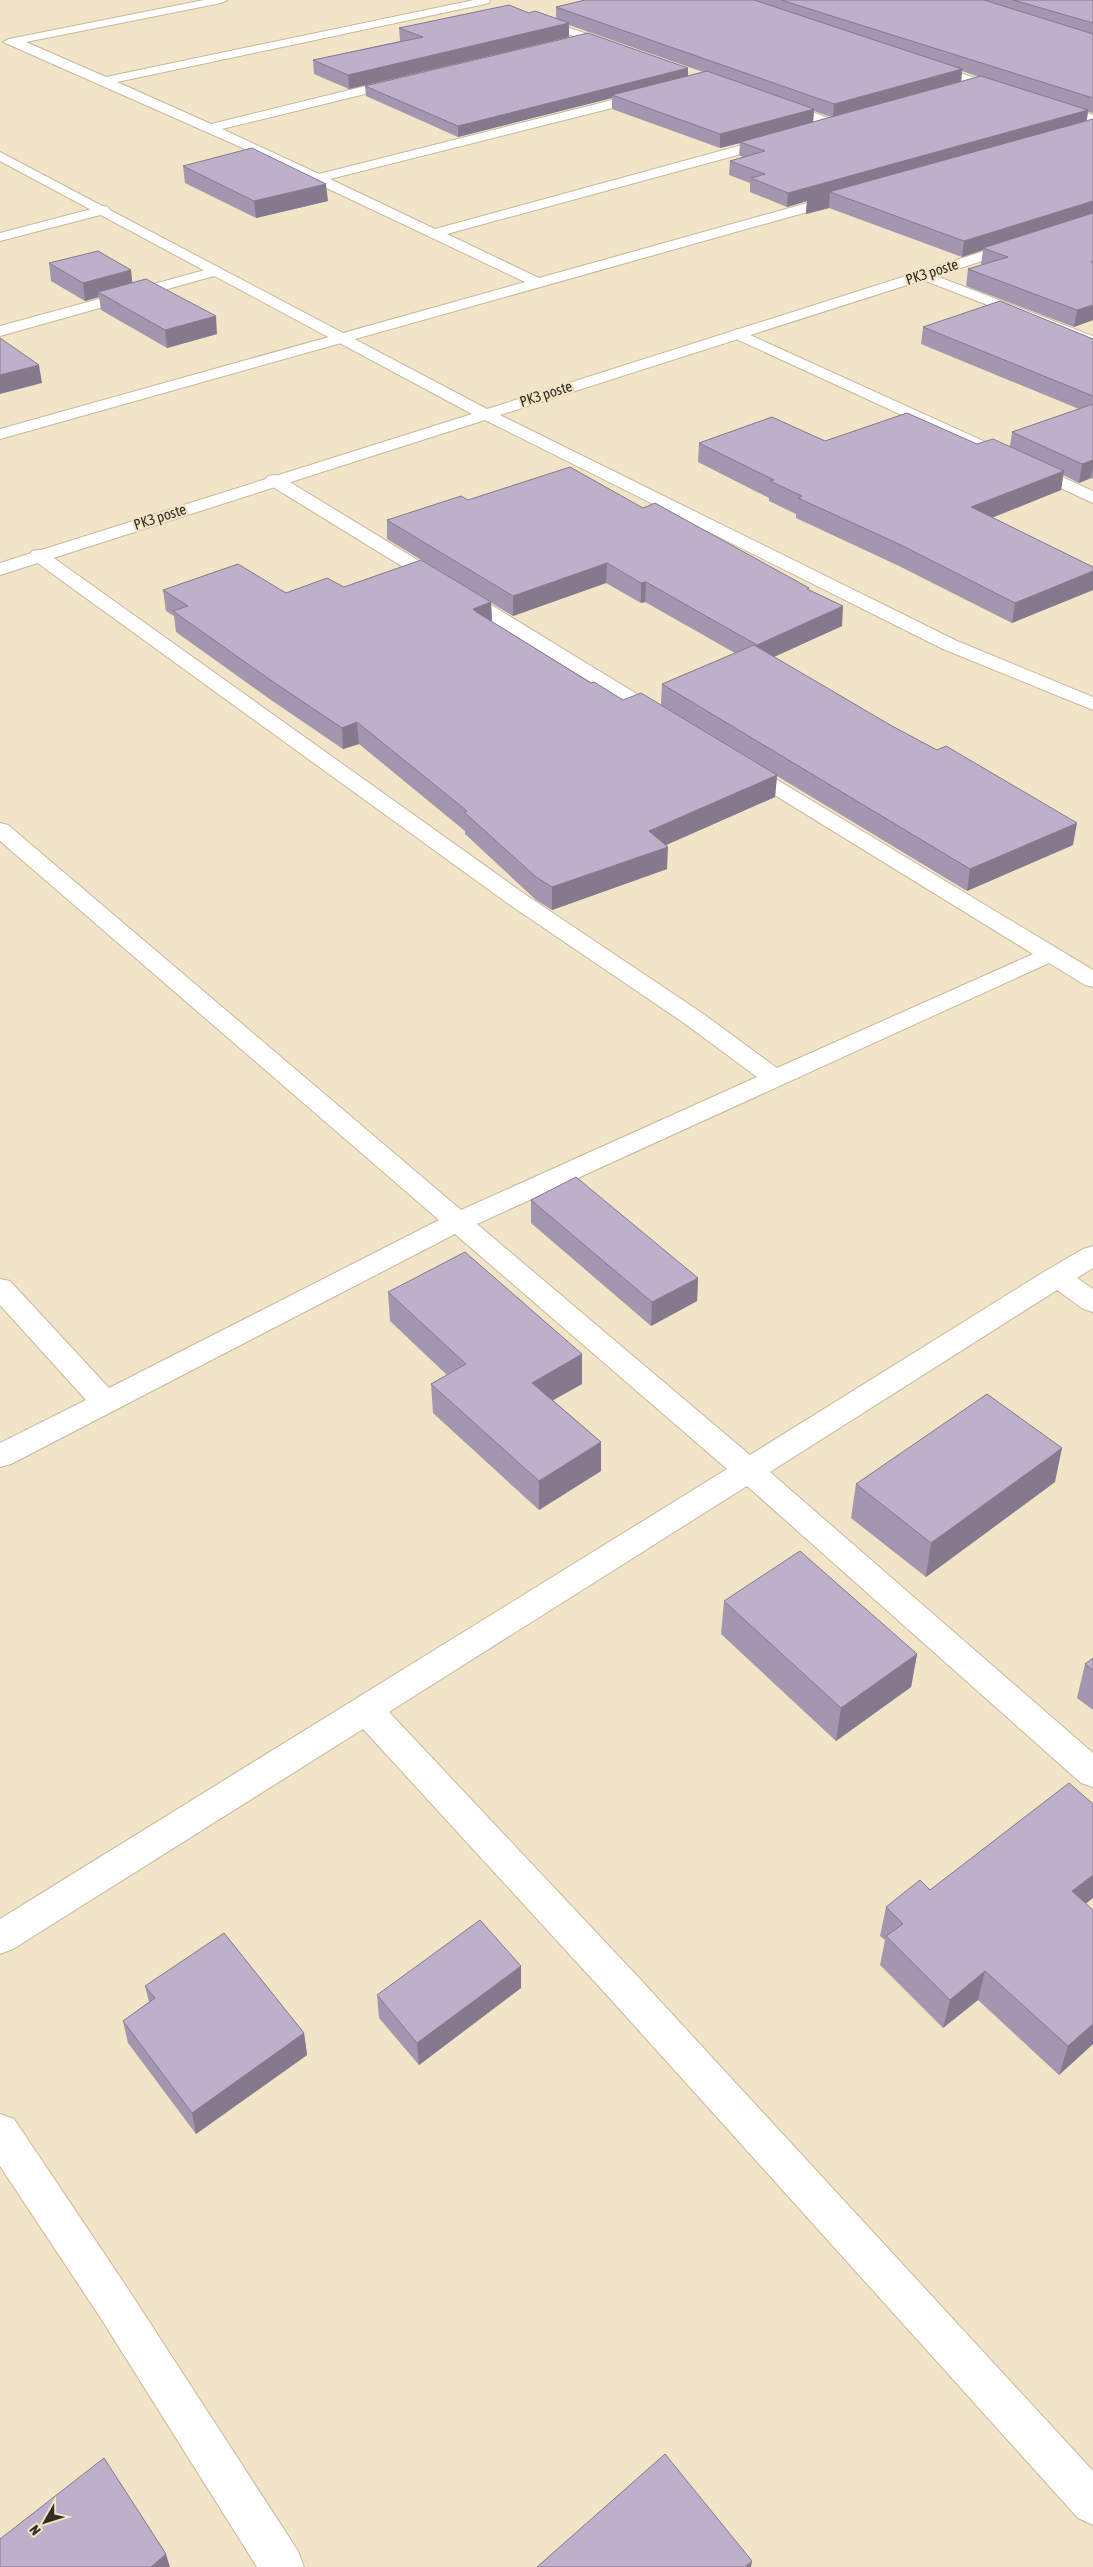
<svg xmlns="http://www.w3.org/2000/svg" width="1093" height="2567" viewBox="0 0 1093 2567" font-family="'Asap Condensed',sans-serif">
<style>
.lines{fill:none;stroke-linecap:round;stroke-linejoin:round}
.minor-casing{stroke:#c6b89c;stroke-width:2}
.tertiary-casing{stroke:#c6b89c;stroke-width:2}
.minor{fill:#fff;fill-rule:evenodd}
.tertiary{fill:#fff;fill-rule:evenodd}
.wall{fill:#a396ae;fill-rule:evenodd}
.shaded-wall{fill:#857a8d}
.building{fill:#beafca;stroke:#857a8d}
.labels{text-anchor:middle;stroke-width:4.5;stroke-linejoin:round;paint-order:stroke}
.far-street-label{font-size:15px;fill:#332e22;stroke:#f2e4c7}
</style>
<rect width="100%" height="100%" fill="#f2e4c7"/>
<g class="lines">
<g class="minor-casing">
<path id="minor" d="M204,0H227L221,3L26,42L106,77L474,0H490L489,3L485,4L117,82L211,124L402,77L406,78V84L222,129L319,174L648,91L654,95L652,98L330,179L435,229L771,137H781L782,140L781,143L447,234L539,278L836,195H846L848,198L846,201L0,439V429L525,282L236,145L3,42L9,39Z
M535,16L619,45L621,47L615,51L611,49L531,21V17Z
M925,62L1007,88L1009,91L1007,94H999L921,69L919,66Z
M778,100L837,121L839,124L837,127H829L774,107L772,104L774,101Z
M1051,102L1093,115V123L1047,109L1045,106Z
M103,206L108,207L110,210L108,213L0,241V233Z
M216,267L221,268L223,271L221,274L0,336V326Z
M923,271L1093,336V346L918,278L916,275L918,272Z
M737,329L1093,491V503L732,337L729,334Z
M274,475L280,476L668,713L671,717L668,721H654L268,484L265,480L268,476Z
M38,550L44,551L526,895L702,1013L777,1068L1033,954L737,772L734,768L737,764L744,762L751,764L1093,970V987L1085,985L1049,963L477,1224L750,1455L1047,1270L1083,1249L1093,1246V1268L1077,1278L1093,1289V1312L1083,1309L1057,1290L770,1472L1093,1753V1787L1081,1783L747,1486L389,1712L640,1979L1093,2471V2525L1078,2518L614,2003L363,1729L13,1949L0,1954V1919L727,1469L455,1234L11,1464L0,1467V1443L86,1400L0,1305V1279L10,1281L109,1388L439,1220L0,841V823L8,825L461,1210L757,1077L684,1023L510,905L32,559L29,555L32,551Z
M0,2114L14,2119L128,2289L298,2551L304,2567H257L100,2317L0,2166Z"/>
</g>
<g class="tertiary-casing">
<path id="tertiary" d="M0,152L487,409L1013,242H1023L1025,245L1023,248L500,415L957,641L1093,697V710L943,649L485,420L0,575V563L472,414L0,161Z"/>
</g>
<use href="#minor" class="minor"/>
<use href="#tertiary" class="tertiary"/>
</g>
<path class="wall" d="M585,0H1093V113L1088,112L1087,121L1093,119V320L1074,327L966,286L968,269L984,265L981,264L983,250L962,257L829,208L806,214L807,201L787,207L750,192V183L729,175L730,161L743,157L739,155L740,143L720,148L612,109V98L458,137L366,96L365,86L688,76L703,72L569,25V37L349,89L314,74L313,60L400,41L399,28L529,13L556,18V7ZM962,71L979,77L961,82ZM814,111L831,117L813,122Z
M183,166L328,201L256,218L185,183Z
M49,263L133,282L217,334L167,348L101,310L99,297L85,301L51,281Z
M923,327L1093,339V479L1091,478L1079,483L1063,475L1061,490L992,518L1093,567V590L1012,623L899,566L796,518V514L769,501V498L698,462L699,443L825,441L977,444L1010,446L1012,432L1079,409L921,344Z
M468,500L643,508L809,590L842,626L774,657L1073,845L967,891L777,776L775,797L666,845L667,869L552,910L536,900L465,834V831L359,744L343,749L271,700L176,632L174,616L166,611L163,590L286,593L344,587L491,602L492,622L591,683L623,700L661,705L662,684L735,653L645,602L641,603L606,583L513,616L387,539V520Z
M531,1200L698,1278L697,1301L651,1326L531,1223Z
M388,1292L582,1384L553,1400L601,1442V1471L539,1510L433,1413L431,1384L447,1375L390,1321Z
M1055,1482L926,1577L851,1518L856,1484Z
M724,1601L917,1654L911,1687L836,1741L721,1634Z
M1093,1658V1710L1077,1698L1085,1664Z
M930,1890L1086,1904L1093,2044L1059,2075L978,2000L943,2028L880,1965L885,1940L880,1936L886,1907Z
M145,1986L304,2033L307,2055L196,2134L128,2043L123,2021L149,2002Z
M521,1988L419,2065L379,2018L377,1995Z"/>
<path class="shaded-wall" d="M569,23V37L349,89L348,75Z
M688,68V79L612,95V98L458,137V126Z
M962,69L961,83L833,118L834,104Z
M814,109L813,123L740,142V143L720,148V134Z
M1088,110L1086,123L830,192L829,208L806,214L807,201L787,207L788,193Z
M326,184L328,201L256,218L254,201Z
M1093,201V216L983,248V250L962,257L964,241Z
M131,270L133,288L98,292L99,297L85,301L83,283Z
M1093,305V320L1074,327L1077,310Z
M216,316L217,334L167,348L165,330Z
M39,365L42,383L0,394V375Z
M1093,460V467L1091,478L1079,483L1082,464Z
M1064,471L1061,490L968,527L971,507Z
M607,563L606,583L513,616V596Z
M1093,571V590L1012,623L1015,603Z
M646,582L645,602L641,603V583Z
M491,602L492,623L474,630L473,609Z
M843,606L842,626L756,665L757,645Z
M357,722L359,744L343,749L342,728Z
M777,775L775,797L648,853L649,831Z
M1077,823L1073,845L967,891L970,869Z
M668,847L667,869L552,910V887Z
M698,1278L697,1301L651,1326L652,1302Z
M582,1354V1384L532,1412V1383Z
M601,1442V1471L539,1510V1481Z
M1062,1448L1055,1482L926,1577L931,1543Z
M917,1654L911,1687L836,1741L841,1708Z
M1093,1875V1898L1064,1921L1072,1891Z
M521,1966V1988L419,2065L417,2043Z
M985,1971L978,2000L943,2028L950,2000Z
M1093,2024V2044L1059,2075L1068,2046Z
M304,2033L307,2055L196,2134L192,2113Z
M166,2554L170,2567H151Z
M752,2561L751,2567H745Z"/>
<path class="building" d="M585,0H754L962,69L834,104L556,7Z
M781,0H984L1093,34V98Z
M1013,0H1093V23Z
M509,5L529,13L535,11L569,23L348,75L313,60L423,37L399,28Z
M588,33L688,68L458,126L365,86Z
M707,71L814,109L720,134L612,95Z
M981,76L1088,110L788,193L751,178L765,174L730,161L765,151L740,142Z
M1093,119V201L964,241L830,192L807,198Z
M252,148L326,184L254,201L183,166Z
M1093,213V261L1091,262H1093V305L1077,310L968,269L1008,257L983,248Z
M98,251L131,270L83,283L49,263Z
M146,279L216,316L165,330L98,292Z
M1000,301L1093,339V396L923,327Z
M0,338L39,365L0,375Z
M1093,404V460L1082,464L1012,432Z
M907,413L977,444L993,439L1064,471L971,507L1093,567V571L1015,603L901,545L798,498L802,496L770,481L774,480L699,443L772,417L825,441Z
M570,467L643,508L655,503L809,588L807,589L843,606L757,645L646,582L641,583L607,563L513,596L387,520L461,496L468,500Z
M421,560L491,602L473,609L478,613L591,683L594,682L623,700L641,693L777,775L649,831L668,847L552,887L536,877L464,812L467,811L357,722L342,728L269,679L173,611L188,606L163,590L238,564L286,593L327,578L344,587Z
M754,645L892,726L937,750L946,746L1077,823L970,869L662,684Z
M576,1177L698,1278L652,1302L531,1200Z
M465,1252L582,1354L532,1383L601,1442L539,1481L431,1384L466,1364L388,1292Z
M987,1394L1062,1448L931,1543L856,1484Z
M800,1551L917,1654L841,1708L724,1601Z
M1093,1658V1670L1085,1664Z
M1069,1783L1093,1804V1875L1072,1891L1093,1910V2024L1068,2046L985,1971L950,2000L886,1936L903,1924L886,1907L920,1880L930,1890Z
M480,1920L521,1966L417,2043L377,1995Z
M224,1933L304,2033L192,2113L123,2021L155,1998L145,1986Z
M665,2454L752,2561L745,2567H537Z
M104,2458L166,2554L151,2567H0V2539Z"/>
<g class="labels">
<g class="far-street-label">
<text transform="translate(932 272) rotate(-18)" y="5">PK3 poste</text>
<text transform="translate(546 394) rotate(-18)" y="5">PK3 poste</text>
<text transform="translate(160 517) rotate(-18)" y="5">PK3 poste</text>
</g>
</g>
<g transform="translate(45 2522) rotate(231)" stroke="#f2e4c7" stroke-width="4" paint-order="stroke">
<path d="M0-4L9 19L0 12L-9 19Z" fill="#332e22"/>
<text y="-8" font-size="14" font-weight="bold" text-anchor="middle" fill="#332e22">N</text>
</g>
</svg>
